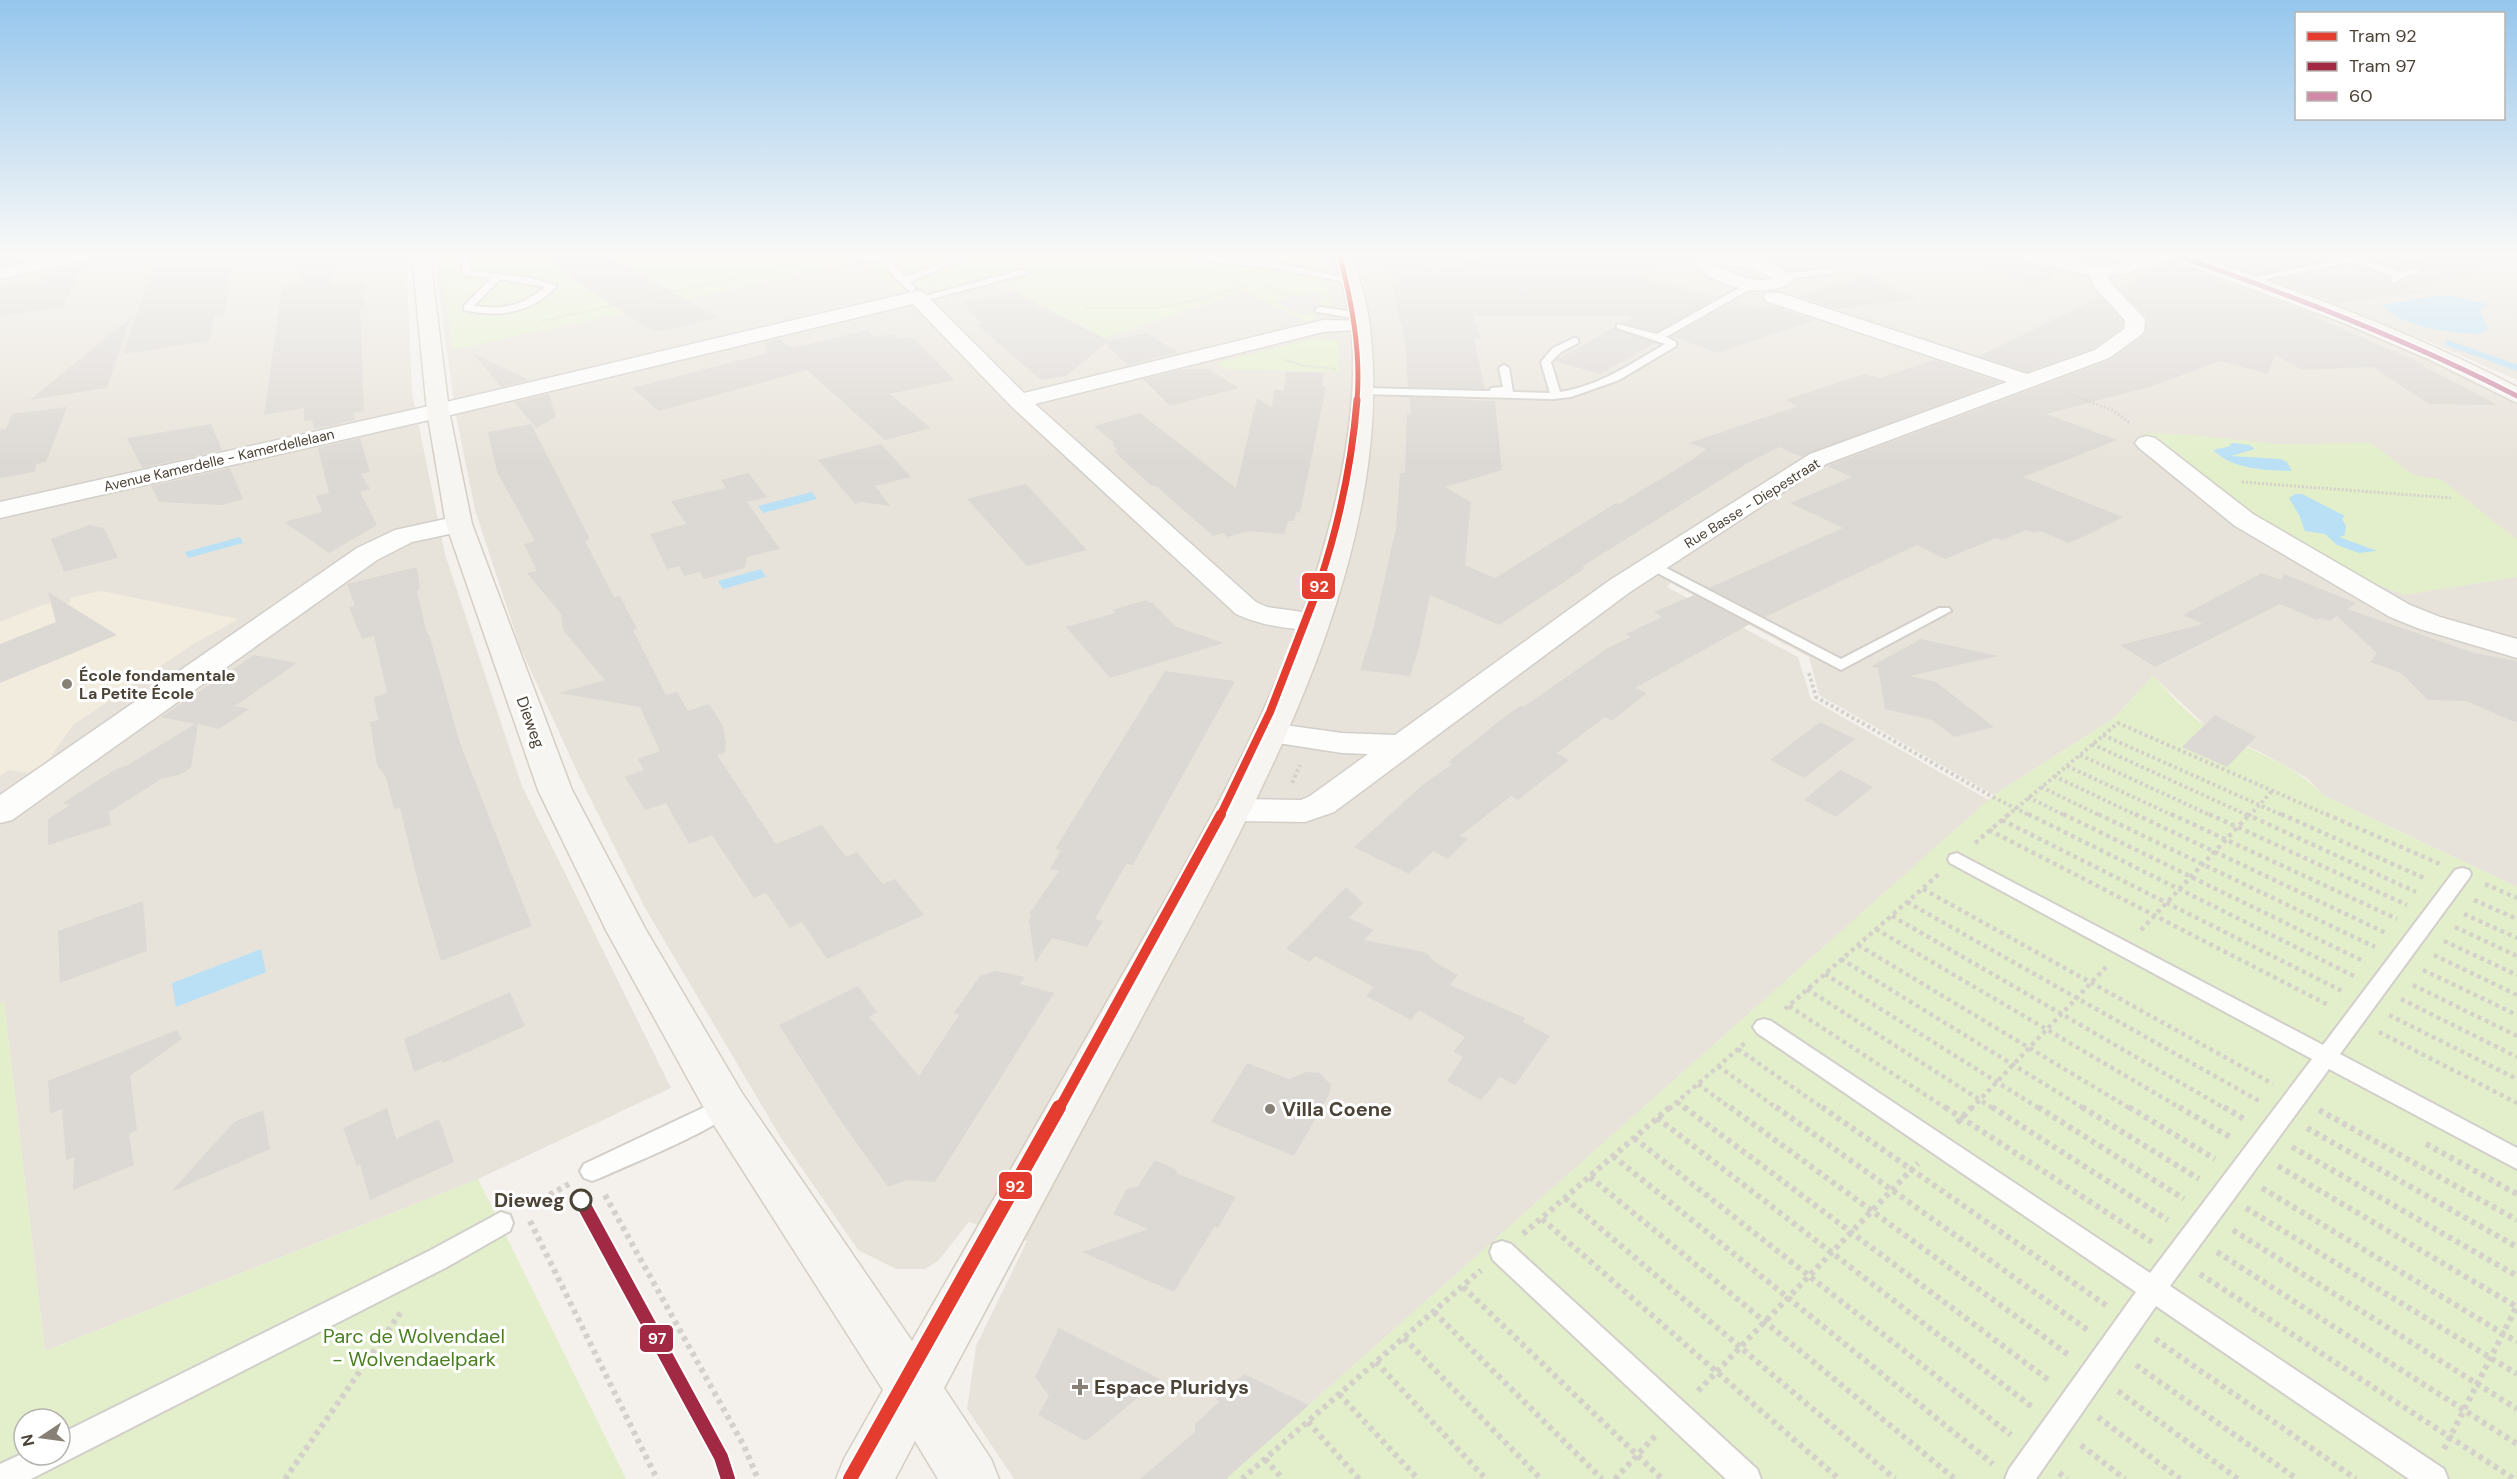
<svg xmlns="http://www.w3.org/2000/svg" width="2517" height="1479" viewBox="0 0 2517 1479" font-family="'DM Sans',sans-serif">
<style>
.residential{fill:#e8e3da}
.education{fill:#f2ecdf}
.green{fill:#e3efcb;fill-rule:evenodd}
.parking{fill:#e3e0dc}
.water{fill:#bae0f5}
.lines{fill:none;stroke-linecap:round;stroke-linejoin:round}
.stream{stroke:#bae0f5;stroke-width:6}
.building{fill:#dcd8d3}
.lane-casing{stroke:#d2cfca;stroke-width:4}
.street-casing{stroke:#d2cfca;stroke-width:3}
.secondary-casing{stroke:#d4cec3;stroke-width:3}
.path-far4{stroke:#d4d1cb;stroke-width:2;stroke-dasharray:1.5 1.5;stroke-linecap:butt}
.path-far3{stroke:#d4d1cb;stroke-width:3;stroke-dasharray:2 2;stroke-linecap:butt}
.path-far2{stroke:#d4d1cb;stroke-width:4;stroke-dasharray:3 3;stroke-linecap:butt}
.path-far1{stroke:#d4d1cb;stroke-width:4.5;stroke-dasharray:4 4;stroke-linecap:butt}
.path{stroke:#d4d1cb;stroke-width:6;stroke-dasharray:4.5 4.5;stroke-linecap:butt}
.lane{fill:#fdfdfc;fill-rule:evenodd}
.street{fill:#fdfdfc;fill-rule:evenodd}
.secondary{fill:#f7f5f1;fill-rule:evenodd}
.bus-1-casing{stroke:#fff;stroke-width:8}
.bus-1{stroke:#d18ba7;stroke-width:5}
.tram-1-far4-casing{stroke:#fff;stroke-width:8}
.tram-1-far3-casing{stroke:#fff;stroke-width:10}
.tram-1-far2-casing{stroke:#fff;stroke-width:13}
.tram-1-far1-casing{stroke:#fff;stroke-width:15}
.tram-1-casing{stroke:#fff;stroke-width:18}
.tram-2-casing{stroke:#fff;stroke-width:18}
.tram-1-far4{stroke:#e43c2e;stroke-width:5}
.tram-1-far3{stroke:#e43c2e;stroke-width:7}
.tram-1-far2{stroke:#e43c2e;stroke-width:8}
.tram-1-far1{stroke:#e43c2e;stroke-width:10}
.tram-1{stroke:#e43c2e;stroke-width:14}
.tram-2{stroke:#a12944;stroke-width:14}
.poi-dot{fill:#878077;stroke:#fff;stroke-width:2}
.stop-dot{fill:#fff;stroke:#4c4337;stroke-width:3}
.labels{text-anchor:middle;stroke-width:6;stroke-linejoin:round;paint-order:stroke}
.far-street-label{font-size:14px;fill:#4c4337;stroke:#fff}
.poi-label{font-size:16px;font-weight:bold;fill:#4c4337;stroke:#fff;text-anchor:start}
.street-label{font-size:16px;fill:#4c4337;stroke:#fff}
.near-poi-label{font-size:20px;font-weight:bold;fill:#4c4337;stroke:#fff;text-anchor:start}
.near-stop-label{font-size:20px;font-weight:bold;fill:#4c4337;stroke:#fff;text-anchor:end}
.near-park-label{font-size:20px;fill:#4a7f21;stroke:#fff}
.line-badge{stroke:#fff;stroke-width:2}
.badge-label{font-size:16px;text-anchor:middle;font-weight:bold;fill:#fff}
</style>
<rect width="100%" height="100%" fill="#f4f1ed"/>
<path class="residential" d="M0,256H406L412,392L445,554L522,786L671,1088L478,1179L45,1351L4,1003L0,1004Z
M434,256H2152L2178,262L2275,295L2399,345L2517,403V887L2323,795L2307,778L2264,754L2207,727L2153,676L2114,718L1994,795L1819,695L1809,657L1671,583L1667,587L1798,657L1811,699L1989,800L1226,1479H1014L967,1409L976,1346L1027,1241L969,1222L938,1261L925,1269H896L858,1250L781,1138L645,908L580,778L520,647L475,510L455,411Z
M2186,256H2517V380L2427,341Z"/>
<path class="education" d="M101,591L238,619L195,643L73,725L48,761L28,773L9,770L0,776V622L45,604L51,603L53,607L71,602L70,598Z"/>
<path class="green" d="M440,256H1322L1331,303L1327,309L1308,322L1245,291L1106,338L996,282L946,293L930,286L902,292L863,261L453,350Z
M1318,337L1339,342V372L1226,369L1217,363Z
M2143,433L2194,435L2276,444L2371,443L2414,475L2442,480L2517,540V577L2404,595L2328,564L2196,477Z
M2153,676C2170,693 2187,715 2208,727C2247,751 2290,760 2323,795L2517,887V1479H1226L1994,795L2114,718Z
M4,1002L45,1351L478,1179L626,1479H0V1004ZM24,1419H60V1455H24Z"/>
<path class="parking" d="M1313,293L1328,297L1316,302L1326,308L1303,315L1274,302L1294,294L1302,296Z"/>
<path class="water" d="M2434,296H2454L2488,304L2480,310L2488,328L2485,332L2477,334C2452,333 2397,326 2382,305Z
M2233,443L2250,445L2255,449L2231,456L2280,459L2287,462L2292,471C2265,470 2233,470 2213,450L2231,446L2229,444Z
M812,492L817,499L763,513L758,506Z
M2295,494H2302L2345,516L2342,519L2346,526L2345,535L2339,537L2377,551L2359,553L2337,545L2325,534L2305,531L2299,515L2289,498Z
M240,537L243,543L188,558L185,552Z
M761,569L766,577L723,589L718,581Z
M261,949L266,972L176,1007L172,983Z"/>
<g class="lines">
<path class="stream" d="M2448,343L2517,368"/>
</g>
<path class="building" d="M302,256H334L333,286L364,282L365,309L360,310L364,411L353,413L355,420L314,429L312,420L304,421V408L264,415L282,287L302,284Z
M546,256H609L719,318L654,332L574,280Z
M1482,256H1677L1633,275L1719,297L1657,332L1622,323L1635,316H1473L1481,340L1474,338L1485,389L1408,387L1405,340L1396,303L1392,282H1394L1387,264L1428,263L1433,274Z
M1967,256H2019L2024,262L2060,270L2046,282L2028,284Z
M2196,256H2326V260L2257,275Z
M2434,256H2478L2481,272L2409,287L2425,292L2334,303L2272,280L2327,269V277L2366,269L2390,277L2389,282L2396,285L2423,272L2417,267L2401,270L2386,265Z
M2171,262L2318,316H2313L2426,365H2421L2498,405L2429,404L2372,367L2302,370L2275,355L2268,374L2220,361L2153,386L2046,414L2117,440L2023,477L2123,517L2087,535L2068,543L2040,531L2034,533L2026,530L2002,540L1996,538L1945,559L1917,545L1765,617L1709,588L1843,528L1790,503L1852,477L1827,466L2110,360L2142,337L2146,331L2147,317L2119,289Z
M83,267L63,307L0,316V287L44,281L48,272Z
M153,267L208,270L232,267L224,315L214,316L209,341L123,354Z
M1867,275L1917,299L1837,309L1798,296Z
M1016,292L1040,305L1033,309L1044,307L1109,341L1146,333L1178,352L1128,365L1105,344L1066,376L1041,380L977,325L982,323L967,309H970L963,302Z
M2101,297L2123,321L2122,328L2094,348L2027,372L1979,356Z
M1734,301L1761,308L1770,305L1815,320L1717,353L1672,336Z
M130,318L107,388L30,400Z
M1615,327L1616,330L1655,343L1600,374L1555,361Z
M868,330L874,337L893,334L899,340L912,337L955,380L890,394L931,428L885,440L807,370L659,411L632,388L768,353L765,342L778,339L792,348Z
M474,354L529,380L501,387Z
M1934,360L2000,382L1802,457L1779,447L1746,464L1583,566L1584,569L1499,625L1430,595L1419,648L1410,676L1360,670L1374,626L1396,528L1400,473H1405L1407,414H1411L1409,397L1495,401L1502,470L1445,487L1471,502L1465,565L1495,578L1616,503L1619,504L1692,460L1706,449L1689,443L1798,406L1785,400L1864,374L1880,378Z
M1186,369H1208L1239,388L1170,406L1143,379Z
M1286,372L1324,373L1322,387H1326L1300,513L1296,512L1294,521H1288L1284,534L1249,531L1227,537L1223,533L1213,536L1156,486L1150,485L1114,451L1118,450L1112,445L1114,443L1094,426L1140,413L1236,488L1257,398L1272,407L1274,390H1284Z
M549,394L556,417L536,428L514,402Z
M67,407L46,462L37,464L34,472L0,478V430L6,429L12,414Z
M211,424L222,450L142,468L127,438Z
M531,424L590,539L585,541L614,597L620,596L637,629L633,630L666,695L677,692L688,711L709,704L723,726L726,742L725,753L717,755L776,844L822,825L846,857L857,852L883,884L895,879L924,915L827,959L802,922L790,928L766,893L754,898L712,835L689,844L666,803L645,810L625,777L644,770L638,759L660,751L640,707L559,693L605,680L563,630L561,614L527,573L537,571L524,544L535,541L497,472L488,432Z
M360,438L370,472L361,474L370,489L360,492L377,525L329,553L284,522L322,512L316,496L329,493L318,448Z
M881,444L911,477L875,486L890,506L861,502L855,504L818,460Z
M230,468L243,499L222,505L159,502L151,486Z
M748,473L767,497L747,502L780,549L747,557L745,568L704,579L700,572L684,576L679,566L667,569L650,534L686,524L671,501L726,488L721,480Z
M1026,484L1087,550L1027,566L967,499Z
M89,525L104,528L118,558L64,572L51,539Z
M417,567L420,588L417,591L427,634H429L460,743L532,926L441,961L419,886L400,808L394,809L386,777L377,765L370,722L378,720L374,697L387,693L374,636L362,639L349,607L355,606L347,584Z
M2262,573L2281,580L2284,574L2356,603L2347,609L2474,653L2517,661V723L2466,701L2428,700L2401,673L2370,662L2377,653L2337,616L2330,621L2321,618L2317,620L2280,604L2155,667L2120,645L2203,624L2183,615Z
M48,592L117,635L0,683V644L56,622Z
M1694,595L1750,624L1635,688L1647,693L1612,721L1605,717L1557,753L1569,760L1518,800L1511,796L1460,836L1468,839L1448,859L1433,851L1409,874L1354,847L1425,783L1452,764L1448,762L1507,715L1520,706H1525L1608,648L1631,637L1626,634L1662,617L1654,612Z
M1146,600L1149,603H1153L1176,627L1224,643L1110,678L1066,627L1115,613L1112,610Z
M1921,639L1998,656L1910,676L1936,682L1994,727L1954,737L1932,720L1885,709L1878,668L1870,667Z
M254,655L297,663L235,706L250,709L219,729L198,724L191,768L179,775L163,778L109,812L111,825L48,845V819L70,805L63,803L116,769L126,766L195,724L161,717Z
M1165,671L1235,681L1133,865L1126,864L1095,919L1103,921L1087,947L1052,938L1035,963L1029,920L1031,915L1029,914L1059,871L1050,869L1061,850L1055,849Z
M2215,715L2256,737L2227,767L2182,747Z
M1820,722L1855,739L1804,778L1770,760Z
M1840,770L1873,787L1836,817L1804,800Z
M1346,887L1363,903L1349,918L1374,930L1364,940L1424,952L1430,956L1433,961L1458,975L1450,985L1525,1018L1523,1022L1550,1036L1515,1085L1500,1077L1481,1100L1447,1081L1463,1057L1453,1052L1465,1037L1419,1010L1411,1020L1366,996L1374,987L1315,956L1310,962L1286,949Z
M143,901L147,951L60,983L58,931Z
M995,971L1025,977L1020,984L1054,993L935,1182L907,1180L888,1187L836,1114L779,1025L858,986L877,1012L869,1017L919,1076L959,1015L954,1013L980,976Z
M510,992L525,1026L443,1063L442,1060L414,1072L404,1039Z
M177,1030L182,1039L130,1076L137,1130L129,1134L134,1165L73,1190L74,1157L66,1161L62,1109L50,1114L48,1081Z
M1247,1063L1289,1079L1306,1072L1320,1073L1331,1085L1329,1095L1294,1156L1211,1122Z
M387,1108L396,1139L439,1119L454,1162L370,1200L360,1164L357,1166L343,1128Z
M263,1110L270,1149L171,1192L234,1122Z
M1155,1160L1177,1170L1176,1173L1236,1197L1218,1228L1215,1226L1174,1292L1082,1252L1148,1229L1113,1214L1127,1189L1138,1186Z
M1059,1328L1160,1379L1086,1441L1038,1415L1049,1396L1035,1377Z
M1244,1374L1309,1405L1226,1479H1140L1195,1432V1424L1219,1402L1216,1399Z"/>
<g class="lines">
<g class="lane-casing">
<path id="lane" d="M462,256H470V271L531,278L557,286C532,313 498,318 464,310V306L491,278L463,275ZM500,279L545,287C523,306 503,310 474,306Z
M847,256H886L905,277L959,256H971L909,282L916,289L911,292L900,283L881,261L851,259Z
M1193,256L1273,262L1357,280L1352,283L1273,268L1197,260Z
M2357,256H2374L2361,260L2401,272L2417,269L2421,272L2404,277L2395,283L2390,280L2394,276L2351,262L2247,283L2242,280Z
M1828,268L1831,269V273L1783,280L1778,277L1783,274Z
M1024,269L1028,272L1027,274L919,302L914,299Z
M1762,282L1765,283V287L1747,291L1666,337L1676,342V346L1619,380L1571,397L1553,399L1363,394L1358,391L1363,388L1490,391L1491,388L1503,387L1499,368L1504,365L1509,368L1513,392L1550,393L1541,362L1553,348L1574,338L1578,339V343L1561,352L1551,362L1560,392C1599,386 1631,364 1665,344L1617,328V324L1657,334L1741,287Z
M1320,307L1359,313L1364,316L1359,319L1317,312L1315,310Z
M1653,561L1841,659L1939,608H1949L1951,611L1841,670L1648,568L1646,565L1648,562Z
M1957,853L2323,1045L2455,870L2462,868L2469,870L2471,874L2469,878L2340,1054L2517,1148V1169L2329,1069L2170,1286L2444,1469L2448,1479H2409L2156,1306L2036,1479H2005L2009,1469L2136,1292L1757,1033L1753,1027L1757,1021L1764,1019L1771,1021L2150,1273L2312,1059L1950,863L1948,859L1950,855Z
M726,1097L734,1100L737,1106C727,1126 626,1166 600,1178L592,1181L584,1178L580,1171L584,1164Z
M501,1212L510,1215L513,1223L510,1231L447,1267L31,1479H0V1464L24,1453V1455H60V1434L429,1251Z
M1502,1241L1511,1244L1757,1469L1761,1479H1726L1493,1260L1490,1252L1493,1244Z"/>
</g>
<g class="street-casing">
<path id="street" d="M57,256H89L86,260L0,279V269Z
M1704,256C1733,256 1774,252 1793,279C1777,302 1704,286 1695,262ZM1714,264L1749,267L1773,278C1754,285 1731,273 1714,264Z
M2021,256H2053L2100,267L2117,264L2141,256H2167L2164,260L2126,273L2107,276L2109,281L2145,319L2144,331L2141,335L2109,358L1826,464L1630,592L1334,812L1305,822L1234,821L1222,818L1216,810L1222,802L1234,799L1301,800L1310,796L1368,754L1342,753L1258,740L1254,733L1258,726L1270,723L1342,733L1395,735L1610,580L1810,454L2007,382L1766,301L1764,297L1766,293H1780L2027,374L2095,350L2124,329L2125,320L2094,287L2090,275L2024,260Z
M917,291L924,293L1024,393L1323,320L1367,321L1370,325L1367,329L1323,332L1035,404L1256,602L1267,607L1324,615L1329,621L1324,627C1300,633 1259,625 1236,614L1011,406L913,304L438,418L0,518V502L438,404Z
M2147,436L2155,438L2253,514L2410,605L2440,617L2517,639V658L2420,629L2390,617L2235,526L2139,448L2135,443L2139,438Z
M459,516L468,518L472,524L468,530L412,542L377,560L12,820L0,823V795L357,548L395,530Z"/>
</g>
<g class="secondary-casing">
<path id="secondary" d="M412,256H430L449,411L472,524L572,790L646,930L742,1093L912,1341C980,1223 1048,1105 1115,988C1202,837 1290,686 1332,516C1347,455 1358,389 1351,326C1348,303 1340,279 1335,256H1353C1359,279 1368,304 1370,328C1397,561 1254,808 1148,1006C1080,1133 1012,1260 944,1388L991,1459L999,1479H938L915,1441L895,1479H836L844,1459L883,1390L710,1119L607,932L538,790L446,524L427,411Z
M2169,256C2207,255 2243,272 2278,285C2360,314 2440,347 2517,387V403L2428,359L2344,323L2172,260Z"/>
</g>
<path class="path-far4" d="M1267,287L1288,297
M1086,308H1157L1201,299L1248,285
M543,321L831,256
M1285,360L1301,365L1336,369
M2067,393L2089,401"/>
<path class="path-far3" d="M2085,400L2112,410L2130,423
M2242,482L2451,498"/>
<path class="path-far2" d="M1809,673L1816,697L1991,796L2031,816
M2103,735L2284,816
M2092,744L2249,816
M2080,755L2212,816
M2067,766L2174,816
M2054,776L2138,816
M1292,783L1300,765
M2041,787L2101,816
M2028,797L2066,816
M2007,816L2118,723L2330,816
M2249,816L2272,791"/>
<path class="path-far1" d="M2028,814L2354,976
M2063,814L2365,962
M2098,814L2375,947
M2135,814L2386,933
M2171,814L2397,919
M2209,814L2407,905
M2246,814L2416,892
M2281,814L2426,879
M2326,814L2440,864
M2002,820L2342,991
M1989,830L2330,1006
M1975,843L2009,814
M2485,884L2517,898
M1923,889L2273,1084
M2474,900L2517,919
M1907,902L2259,1101
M2464,914L2517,938
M1892,916L2226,1109
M2455,927L2517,956
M1876,929L2182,1109
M2141,930L2250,814
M2444,941L2517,975
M1858,945L2131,1109
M2434,955L2517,995
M1841,959L2085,1109
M2423,970L2517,1015
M1825,974L2040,1109
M2413,985L2517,1036
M1807,989L1994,1109
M2401,999L2517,1057
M1789,1006L1947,1109
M1785,1009L1939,874
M2389,1015L2517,1079
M2379,1032L2517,1103
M1738,1049L1824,1109
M1718,1066L1778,1109
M1698,1084L1732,1109
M1677,1102L1686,1109
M1669,1109L1745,1043
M1971,1109L2107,966"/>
<path class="path" d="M1684,1107L2051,1382
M1730,1107L2070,1356
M1776,1107L2089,1331
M1822,1107L2107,1306
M1945,1107L2152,1242
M1992,1107L2168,1220
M2038,1107L2184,1199
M2082,1107L2199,1179
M2129,1107L2215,1159
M2179,1107L2230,1137
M2224,1107L2244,1119
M2319,1110L2517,1220
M1657,1118L2032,1407
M1957,1123L1972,1107
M2307,1128L2517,1247
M1634,1138L2011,1435
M2426,1144L2517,1194
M2292,1147L2517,1276
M1613,1156L1993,1464
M2278,1166L2517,1307
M1590,1177L1955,1479
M2262,1188L2517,1342
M605,1195L744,1446L758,1479
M1565,1198L1895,1479
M526,1208L569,1184
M2246,1208L2517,1374
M1542,1219L1839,1479
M530,1221L657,1479
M2233,1230L2517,1409
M1523,1234L1670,1107
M2217,1252L2517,1444
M2200,1274L2514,1479
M1463,1287L1662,1479
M1434,1312L1602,1479
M1404,1338L1541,1479
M2155,1339L2356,1479
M1376,1362L1486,1479
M2136,1365L2297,1479
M1698,1391L1918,1163
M2118,1391L2238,1479
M1339,1394L1418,1479
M2098,1417L2180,1479
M1308,1422L1359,1479
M2081,1445L2125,1479
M2444,1449L2517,1306
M1265,1459L1283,1479
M2059,1473L2067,1479
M285,1479L401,1312
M1242,1479L1481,1270
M1615,1479L1656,1435"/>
<use href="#lane" class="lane"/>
<use href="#street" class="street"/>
<use href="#secondary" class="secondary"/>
<g class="bus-1-casing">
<path id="bus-1" d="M2178,256C2294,296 2408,340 2517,396"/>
</g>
<use href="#bus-1" class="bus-1"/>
<g class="tram-1-far4-casing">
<path id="tram-1-far4" d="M1340,256C1352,304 1361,351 1357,401"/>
</g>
<g class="tram-1-far3-casing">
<path id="tram-1-far3" d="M1319,584C1339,524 1352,463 1357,400"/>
</g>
<g class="tram-1-far2-casing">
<path id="tram-1-far2" d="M1220,816L1270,712L1320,583"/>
</g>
<g class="tram-1-far1-casing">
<path id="tram-1-far1" d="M1059,1109L1221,814"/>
</g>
<g class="tram-1-casing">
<path id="tram-1" d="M850,1479L1059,1107"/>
</g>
<g class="tram-2-casing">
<path id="tram-2" d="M581,1200L721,1457L728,1479"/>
</g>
<use href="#tram-1-far4" class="tram-1-far4"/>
<use href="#tram-1-far3" class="tram-1-far3"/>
<use href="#tram-1-far2" class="tram-1-far2"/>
<use href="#tram-1-far1" class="tram-1-far1"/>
<use href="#tram-1" class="tram-1"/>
<use href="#tram-2" class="tram-2"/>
</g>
<linearGradient id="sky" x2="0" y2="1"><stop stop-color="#95c6ed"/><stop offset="0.55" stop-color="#faf9f7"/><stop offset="1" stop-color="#faf9f7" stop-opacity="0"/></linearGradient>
<rect width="2517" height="463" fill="url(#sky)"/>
<g class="poi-dot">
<circle cx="67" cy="684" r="6"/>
<circle cx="1270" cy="1109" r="6"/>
<path d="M1077 1378h6v6h6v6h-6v6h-6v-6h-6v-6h6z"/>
</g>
<circle class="stop-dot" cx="581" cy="1200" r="10"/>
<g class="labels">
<g class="far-street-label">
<text transform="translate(219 460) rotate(-13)" y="5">Avenue Kamerdelle - Kamerdellelaan</text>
<text transform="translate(1752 503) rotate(-32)" y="5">Rue Basse - Diepestraat</text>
</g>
<g class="poi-label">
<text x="79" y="681">École fondamentale<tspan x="79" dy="18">La Petite École</tspan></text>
</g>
<g class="street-label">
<text transform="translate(531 722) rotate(70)" y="6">Dieweg</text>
</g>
<g class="near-poi-label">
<text x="1282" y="1116">Villa Coene</text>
<text x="1094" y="1394">Espace Pluridys</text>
</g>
<g class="near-stop-label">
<text x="565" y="1207">Dieweg</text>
</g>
<g class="near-park-label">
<text x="414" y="1343">Parc de Wolvendael<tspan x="414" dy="23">- Wolvendaelpark</tspan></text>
</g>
</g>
<g class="line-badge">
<rect x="1301" y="572" width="35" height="28" rx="6" fill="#e43c2e"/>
<rect x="998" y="1171" width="35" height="29" rx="6" fill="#e43c2e"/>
<rect x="639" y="1324" width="35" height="29" rx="6" fill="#a12944"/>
</g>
<g class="badge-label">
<text x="1319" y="592">92</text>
<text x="1015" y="1192">92</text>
<text x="657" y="1344">97</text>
</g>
<rect x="2295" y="12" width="210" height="108" fill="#ffffff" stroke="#b7b4af" stroke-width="1.5"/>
<rect x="2307" y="32" width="30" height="9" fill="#e43c2e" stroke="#b7b4af" stroke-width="1.5"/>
<text x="2349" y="42" font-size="18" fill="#4c4337">Tram 92</text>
<rect x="2307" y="62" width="30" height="9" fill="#a12944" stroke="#b7b4af" stroke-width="1.5"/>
<text x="2349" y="72" font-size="18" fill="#4c4337">Tram 97</text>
<rect x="2307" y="92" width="30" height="9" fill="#d18ba7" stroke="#b7b4af" stroke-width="1.5"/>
<text x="2349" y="102" font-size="18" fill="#4c4337">60</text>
<g transform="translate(42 1437) rotate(257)"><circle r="28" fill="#ffffff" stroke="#b7b4af" stroke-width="1.5"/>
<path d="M0-4.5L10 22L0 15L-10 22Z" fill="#878077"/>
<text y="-9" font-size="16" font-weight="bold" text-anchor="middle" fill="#4c4337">N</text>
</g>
</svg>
